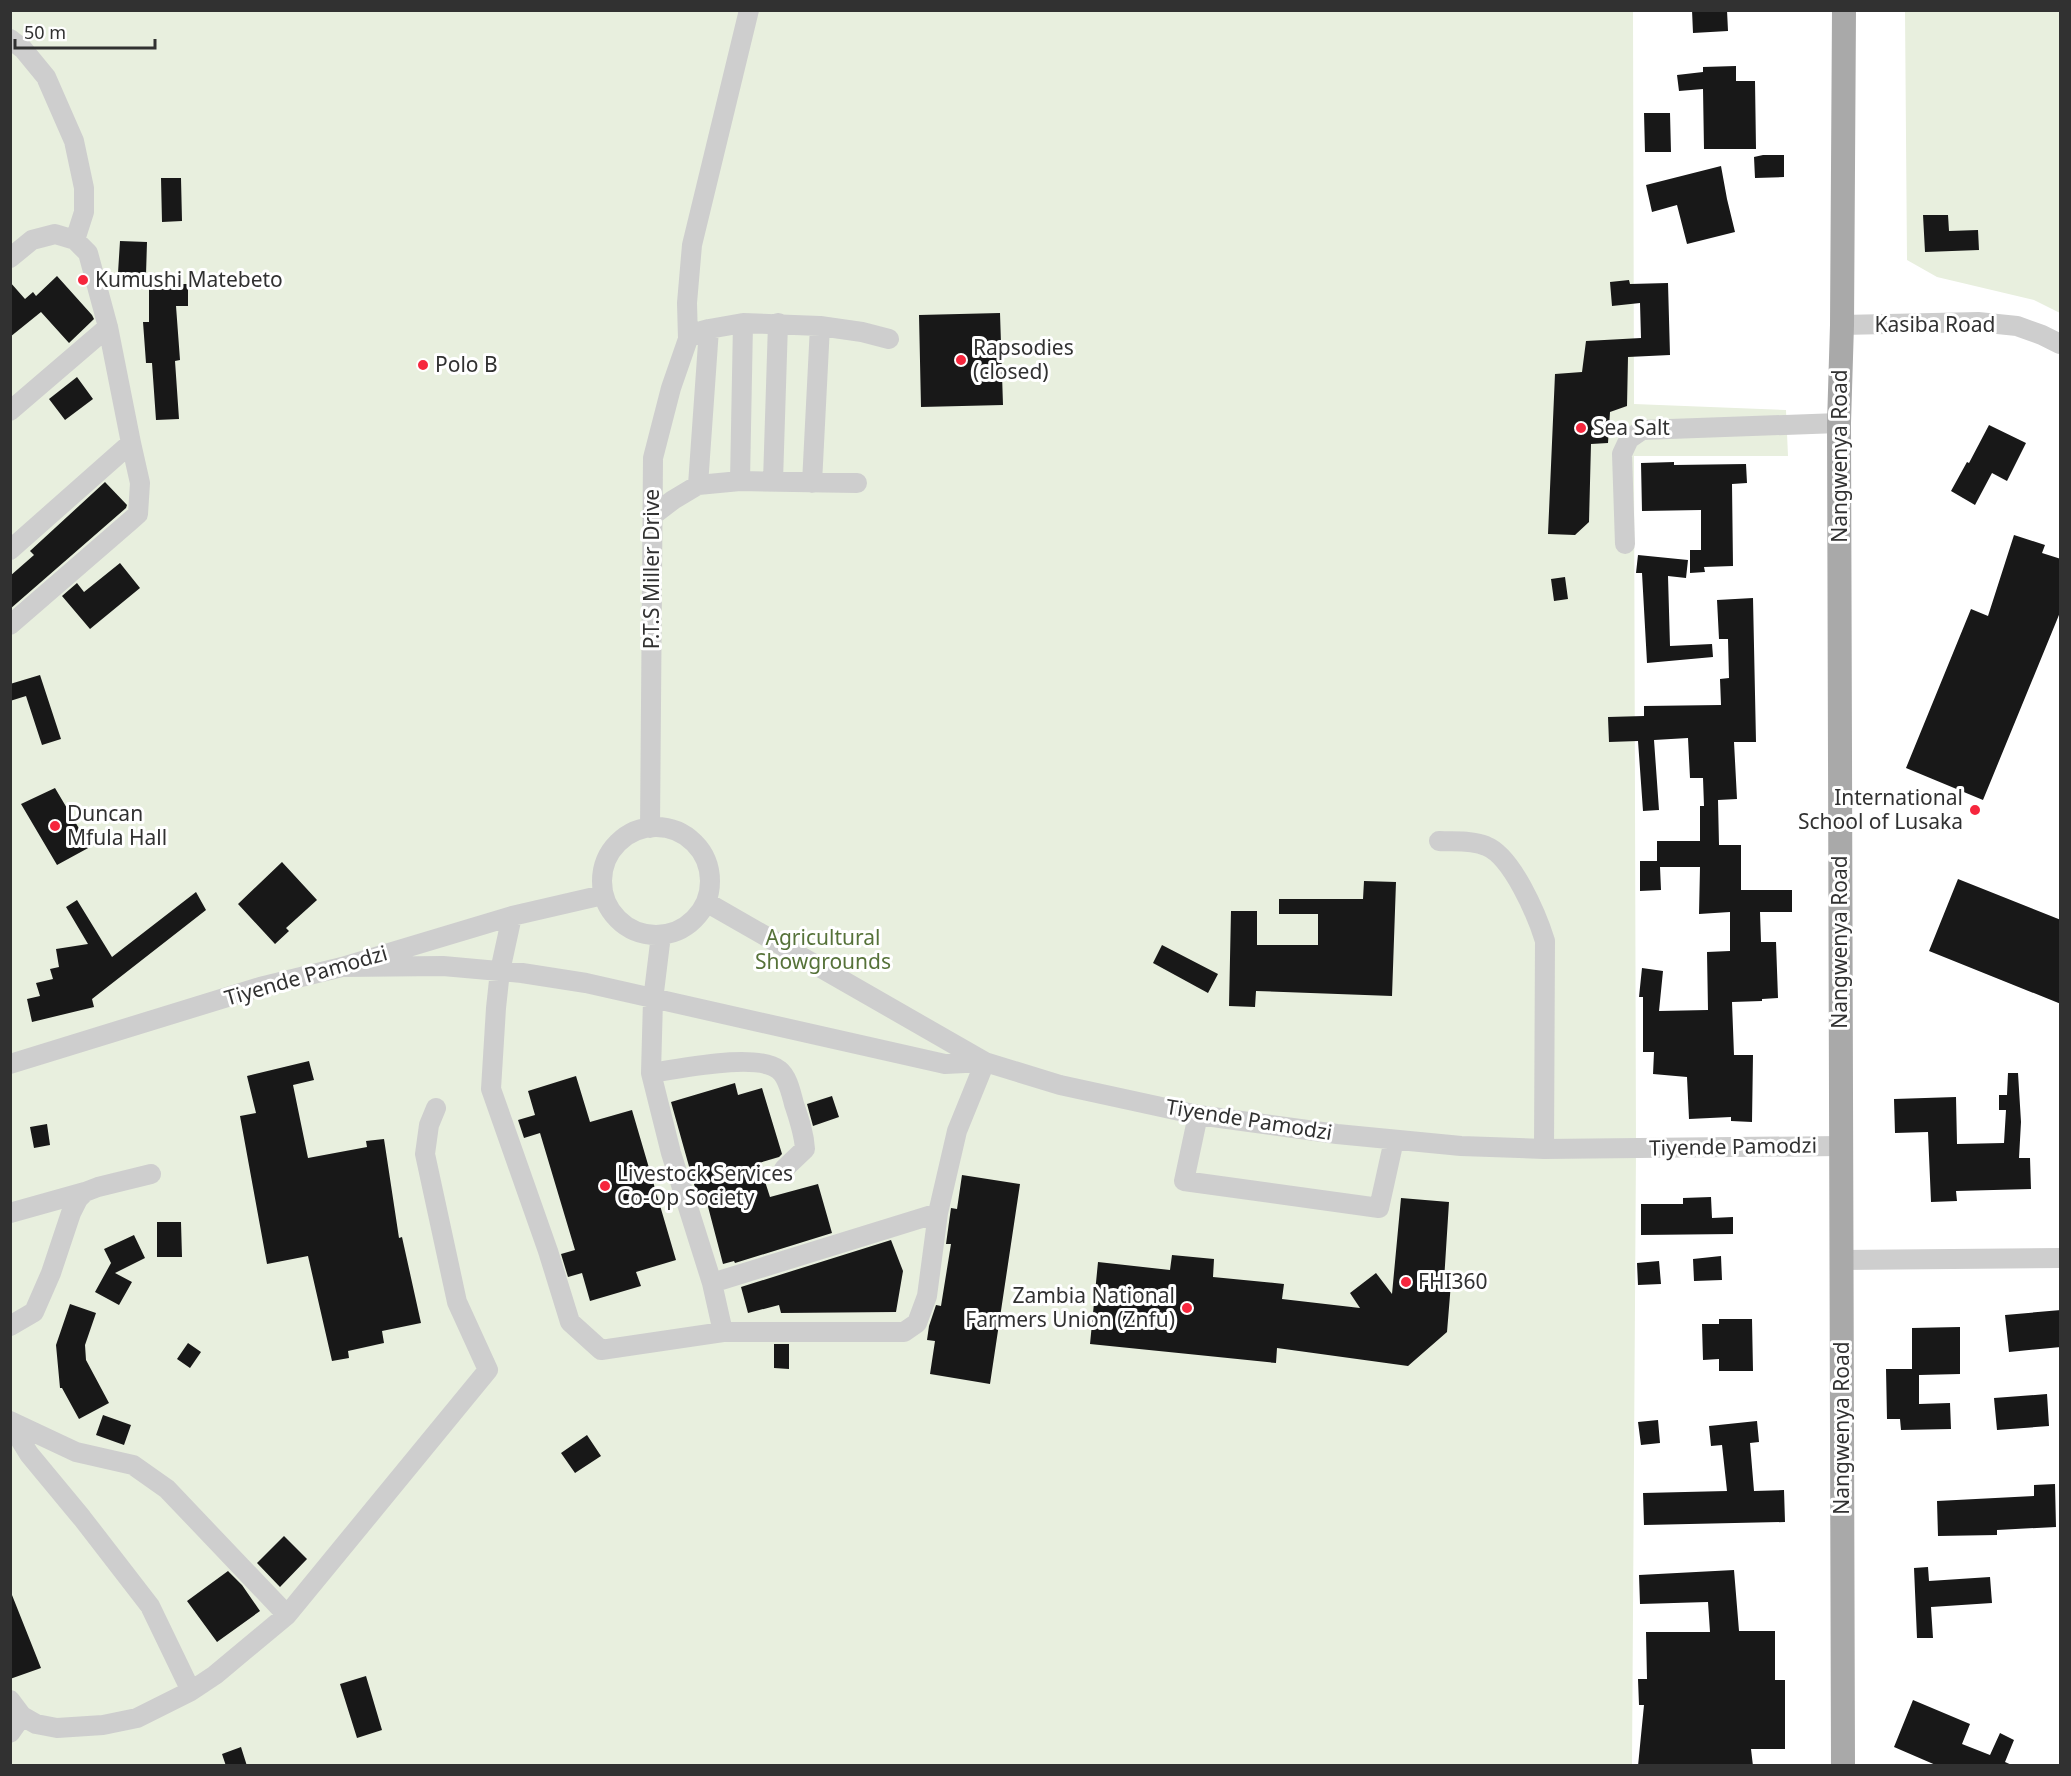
<svg xmlns="http://www.w3.org/2000/svg" width="2071" height="1776" viewBox="0 0 2071 1776" font-family="'Noto Sans',sans-serif">
<style>
.green{fill:#e8efde}
.building{fill:#181818}
.lines{fill:none;stroke-linecap:round;stroke-linejoin:round}
.minor{stroke:#cecece;stroke-width:20}
.major{stroke:#a9a9a9;stroke-width:24}
.poi-dot{fill:#f6263d;stroke:#fff;stroke-width:2}
.labels{text-anchor:middle;stroke-width:6;stroke-linejoin:round;paint-order:stroke}
.poi-label{font-size:21px;fill:#313131;stroke:#fff;text-anchor:start}
.street-label{font-size:21px;fill:#313131;stroke:#fff}
.park-label{font-size:21px;fill:#567239;stroke:#fff}
</style>
<rect width="100%" height="100%" fill="#fff"/>
<path class="green" d="M11,11H1633L1634,404L1786,410L1788,456H1634L1636,1149L1632,1765L11,1766Z
M1905,11H2060V313L2034,300L1937,277L1907,260Z"/>
<path class="building" d="M1692,10H1727L1728,31L1693,33Z
M1736,66V81H1755L1756,149H1704L1703,89L1679,91L1677,75L1703,72V67Z
M1644,113H1670L1671,152H1645Z
M1763,155H1784V177L1755,178L1754,157Z
M1721,166L1727,199L1735,232L1687,244L1677,205L1652,212L1646,185Z
M161,178H181L182,221L162,222Z
M1923,215H1948L1949,231L1978,230L1979,250L1925,252Z
M120,241L147,242L146,275L118,273Z
M57,276L92,315L94,319L69,343L41,312L10,337V282L25,299L33,292L36,296Z
M1629,280L1630,284L1668,283L1670,355L1628,357L1627,406L1610,412L1608,443L1591,444L1589,522L1575,535L1548,534L1555,374L1582,372L1586,341L1641,338L1640,303L1612,306L1610,282Z
M149,284H188V306H176L180,360L175,361L179,419L156,420L152,363H146L143,322H149Z
M1000,313L1003,405L921,407L919,315Z
M77,377L93,399L65,420L49,399Z
M1989,425L2026,443L2007,481L1992,473L1975,505L1951,491L1967,462L1969,463Z
M1674,462V465L1746,464L1747,483L1732,484L1733,566L1704,567L1705,572L1690,573V550H1701V510L1642,511L1641,463Z
M105,482L127,505L126,508L10,609V576L34,555L30,551Z
M2014,535L2045,545L2042,553L2061,559V610L1983,800L1906,768L1971,609L1988,616Z
M1638,555L1688,560L1686,578L1668,576L1670,646L1712,644L1713,657L1647,663L1642,573H1636Z
M120,563L140,588L90,629L62,596L77,583L84,592Z
M1565,577L1568,599L1554,601L1551,579Z
M1753,598L1756,742H1734L1737,799L1718,800L1719,845H1741V890H1792V912H1760L1761,942H1776L1778,998L1762,999V1001L1732,1002L1734,1055H1753L1752,1122L1731,1121V1117L1689,1119L1687,1077L1653,1074L1654,1052H1643V997H1639L1642,968L1663,971L1659,1011L1708,1010L1707,952L1730,951V912L1699,914L1700,867H1660L1661,890L1640,891V861H1657V841H1700V806H1704L1703,778H1690L1688,738L1654,740L1659,810L1643,811L1638,741L1609,742L1608,717L1644,716V706L1721,705L1720,679L1729,678L1728,639H1719L1717,600Z
M40,675L61,739L42,745L26,696L10,701V684Z
M55,788L90,847L57,865L21,804Z
M282,862L317,900L286,928L289,931L275,944L238,904Z
M1958,879L2061,920V1004L1929,951Z
M1364,881L1396,882L1392,996L1256,991L1255,1007L1229,1006L1231,911H1257V945H1318V914H1279V899H1363Z
M196,892L206,910L92,999L94,1007L32,1022L27,999L40,996L36,983L53,979L50,969L59,967L56,949L88,944L66,907L77,900L112,957Z
M1162,945L1218,974L1208,993L1153,963Z
M309,1061L314,1080L293,1085L308,1158L367,1147L366,1141L384,1139L399,1238L402,1237L421,1323L382,1331L384,1343L348,1351L349,1358L332,1361L308,1256L267,1264L240,1116L256,1113L247,1076Z
M2008,1073H2018L2021,1122L2019,1158H2030L2031,1189L1956,1191L1957,1201L1931,1202L1928,1132L1895,1133L1894,1099L1956,1097L1957,1144L2004,1143L2006,1110H1999V1095H2007Z
M576,1076L590,1122L632,1110L676,1260L636,1272L641,1286L590,1301L582,1273L568,1277L561,1254L575,1250L540,1133L524,1138L518,1120L535,1115L528,1091Z
M735,1083L738,1095L762,1088L782,1154L779,1157L759,1163L770,1197L818,1184L832,1233L735,1263L734,1261L723,1264L706,1199L699,1202L671,1102Z
M832,1096L839,1117L813,1126L807,1104Z
M47,1124L50,1145L34,1148L30,1127Z
M962,1175L1020,1184L990,1384L930,1374L935,1341L927,1340L929,1326L936,1305L941,1306L951,1244H946L950,1215L951,1208L957,1209Z
M1711,1197L1712,1218L1733,1217V1234L1641,1235V1204H1683V1198Z
M1401,1198L1449,1202L1444,1281L1451,1283L1447,1332L1408,1366L1277,1348L1276,1363L1090,1344L1098,1262L1170,1270L1172,1255L1214,1259L1213,1277L1284,1284L1282,1299L1360,1308L1350,1293L1376,1273L1392,1294Z
M157,1222H181L182,1257H157Z
M134,1235L145,1258L115,1273L132,1282L119,1305L95,1292L111,1263L104,1249Z
M891,1240L903,1271L896,1312L781,1313L779,1305L748,1313L741,1287Z
M1721,1256L1722,1280L1694,1281L1693,1259Z
M1659,1261L1661,1284L1638,1285L1637,1263Z
M70,1304L96,1313L85,1345L86,1360L109,1403L79,1419L62,1388H60L56,1345Z
M2061,1310V1347L2009,1352L2005,1315Z
M1719,1319H1752L1753,1371H1719V1359L1703,1360L1702,1324H1719Z
M1960,1327V1374L1919,1375V1404L1950,1403L1951,1429L1901,1430L1900,1419H1887L1886,1369H1912V1328Z
M188,1343L201,1352L190,1368L177,1359Z
M774,1344H789V1369L774,1368Z
M2047,1394L2049,1426L1997,1430L1994,1398Z
M103,1415L131,1425L124,1445L96,1435Z
M1658,1420L1660,1443L1641,1445L1638,1422Z
M1757,1421L1759,1442L1750,1443L1754,1491L1784,1490L1785,1522L1644,1525L1643,1493L1727,1491L1722,1445L1711,1446L1709,1426Z
M587,1435L601,1456L575,1473L561,1453Z
M2055,1484L2056,1527L1997,1530V1535L1938,1536L1937,1501L2034,1496V1485Z
M284,1536L307,1559L280,1587L257,1563Z
M1928,1567L1929,1581L1990,1577L1992,1603L1931,1607L1933,1638H1917L1914,1568Z
M1734,1570L1739,1631H1775V1680H1785V1749H1751L1753,1766H1638L1644,1705H1639L1638,1679H1647L1646,1632H1710L1708,1602L1640,1604L1639,1575Z
M228,1571L242,1585L260,1611L217,1642L187,1601Z
M10,1590L41,1668L10,1679Z
M366,1676L382,1730L357,1738L340,1684Z
M1913,1700L1970,1724L1962,1744L1990,1755L2000,1733L2014,1740L2005,1762L2014,1766H1938L1894,1747Z
M241,1747L247,1766H226L222,1754Z"/>
<g class="lines">
<path class="minor" d="M10,39L23,49L46,77L74,141L84,188V212L75,240
M10,258L32,240L55,234L75,240L88,253L108,327L131,443L140,483L138,514L129,522L10,625
M1842,325L1978,322L2017,326L2042,335L2060,344
M688,339L687,303L692,245L749,10
M10,411L108,327
M740,481L743,323
M773,481L778,323
M812,483L820,326
M698,485L709,329
M652,516L673,500L698,485L740,481L857,483
M1625,544L1622,454L1629,439L1642,430L1839,423
M10,550L131,443
M602 881a54 54 0 1 1 108 0a54 54 0 1 1-108 0Z
M650,828L653,458L671,388L688,339L698,332L709,329L743,323L820,326L862,332L889,339
M1439,841C1454,842 1472,840 1486,846C1512,856 1537,915 1545,941L1544,1149
M706,902L985,1062L1060,1085L1198,1115L1337,1134L1461,1146L1544,1149L1840,1146
M512,916L500,971L496,1008L491,1089L548,1251L570,1322L601,1350L723,1332H904L917,1323L927,1296L938,1213L957,1131L985,1062
M661,935L653,1000L651,1073L671,1153L712,1283L723,1332
M342,967L443,966L522,973L586,983L945,1064L985,1062
M10,1064L260,987L342,967L512,916L603,895
M651,1073C680,1069 757,1052 779,1070C788,1077 791,1093 794,1104C799,1119 804,1133 805,1149L784,1169
M1198,1115L1184,1181L1379,1208L1394,1140
M10,1213L85,1192
M1842,1260L2060,1258
M712,1283L938,1213
M10,1326L34,1312L51,1273L71,1213L78,1199L85,1192L98,1187L151,1174
M10,1421L76,1452L133,1465L167,1489L287,1615
M10,1423L29,1454L82,1518L150,1606L191,1691
M10,1700L22,1716L10,1733
M22,1716L36,1724L57,1728L103,1725L137,1718L191,1691L215,1675L287,1615L488,1370L457,1302L425,1154L429,1125L436,1108"/>
<path class="major" d="M1843,1766L1839,423L1842,325L1844,10"/>
</g>
<g class="poi-dot">
<circle cx="83" cy="280" r="6"/>
<circle cx="961" cy="360" r="6"/>
<circle cx="423" cy="365" r="6"/>
<circle cx="1581" cy="428" r="6"/>
<circle cx="1975" cy="810" r="6"/>
<circle cx="55" cy="826" r="6"/>
<circle cx="605" cy="1186" r="6"/>
<circle cx="1406" cy="1282" r="6"/>
<circle cx="1187" cy="1308" r="6"/>
</g>
<g class="labels">
<g class="poi-label">
<text x="95" y="287">Kumushi Matebeto</text>
<text x="973" y="355">Rapsodies<tspan x="973" dy="24">(closed)</tspan></text>
<text x="435" y="372">Polo B</text>
<text x="1593" y="435">Sea Salt</text>
<text x="1963" y="805" text-anchor="end">International<tspan x="1963" dy="24">School of Lusaka</tspan></text>
<text x="67" y="821">Duncan<tspan x="67" dy="24">Mfula Hall</tspan></text>
<text x="617" y="1181">Livestock Services<tspan x="617" dy="24">Co-Op Society</tspan></text>
<text x="1418" y="1289">FHI360</text>
<text x="1175" y="1303" text-anchor="end">Zambia National<tspan x="1175" dy="24">Farmers Union (Znfu)</tspan></text>
</g>
<g class="street-label">
<text x="1935" y="332">Kasiba Road</text>
<text transform="translate(1840 456) rotate(-90)" y="7">Nangwenya Road</text>
<text transform="translate(652 569) rotate(-90)" y="7">P.T.S Miller Drive</text>
<text transform="translate(1840 942) rotate(-90)" y="7">Nangwenya Road</text>
<text transform="translate(306 976) rotate(-16)" y="7">Tiyende Pamodzi</text>
<text transform="translate(1249 1120) rotate(9)" y="7">Tiyende Pamodzi</text>
<text transform="translate(1733 1147) rotate(-1)" y="7">Tiyende Pamodzi</text>
<text transform="translate(1842 1428) rotate(-90)" y="7">Nangwenya Road</text>
</g>
<g class="park-label">
<text x="823" y="945">Agricultural<tspan x="823" dy="24">Showgrounds</tspan></text>
</g>
</g>
<rect width="2071" height="1776" fill="none" stroke="#313131" stroke-width="24"/>
<path d="M15 39v9h140v-9" fill="none" stroke="#313131" stroke-width="3"/>
<text x="24" y="39" font-size="18" fill="#313131" stroke="#ffffff" stroke-width="4.5" paint-order="stroke">50 m</text>
</svg>
